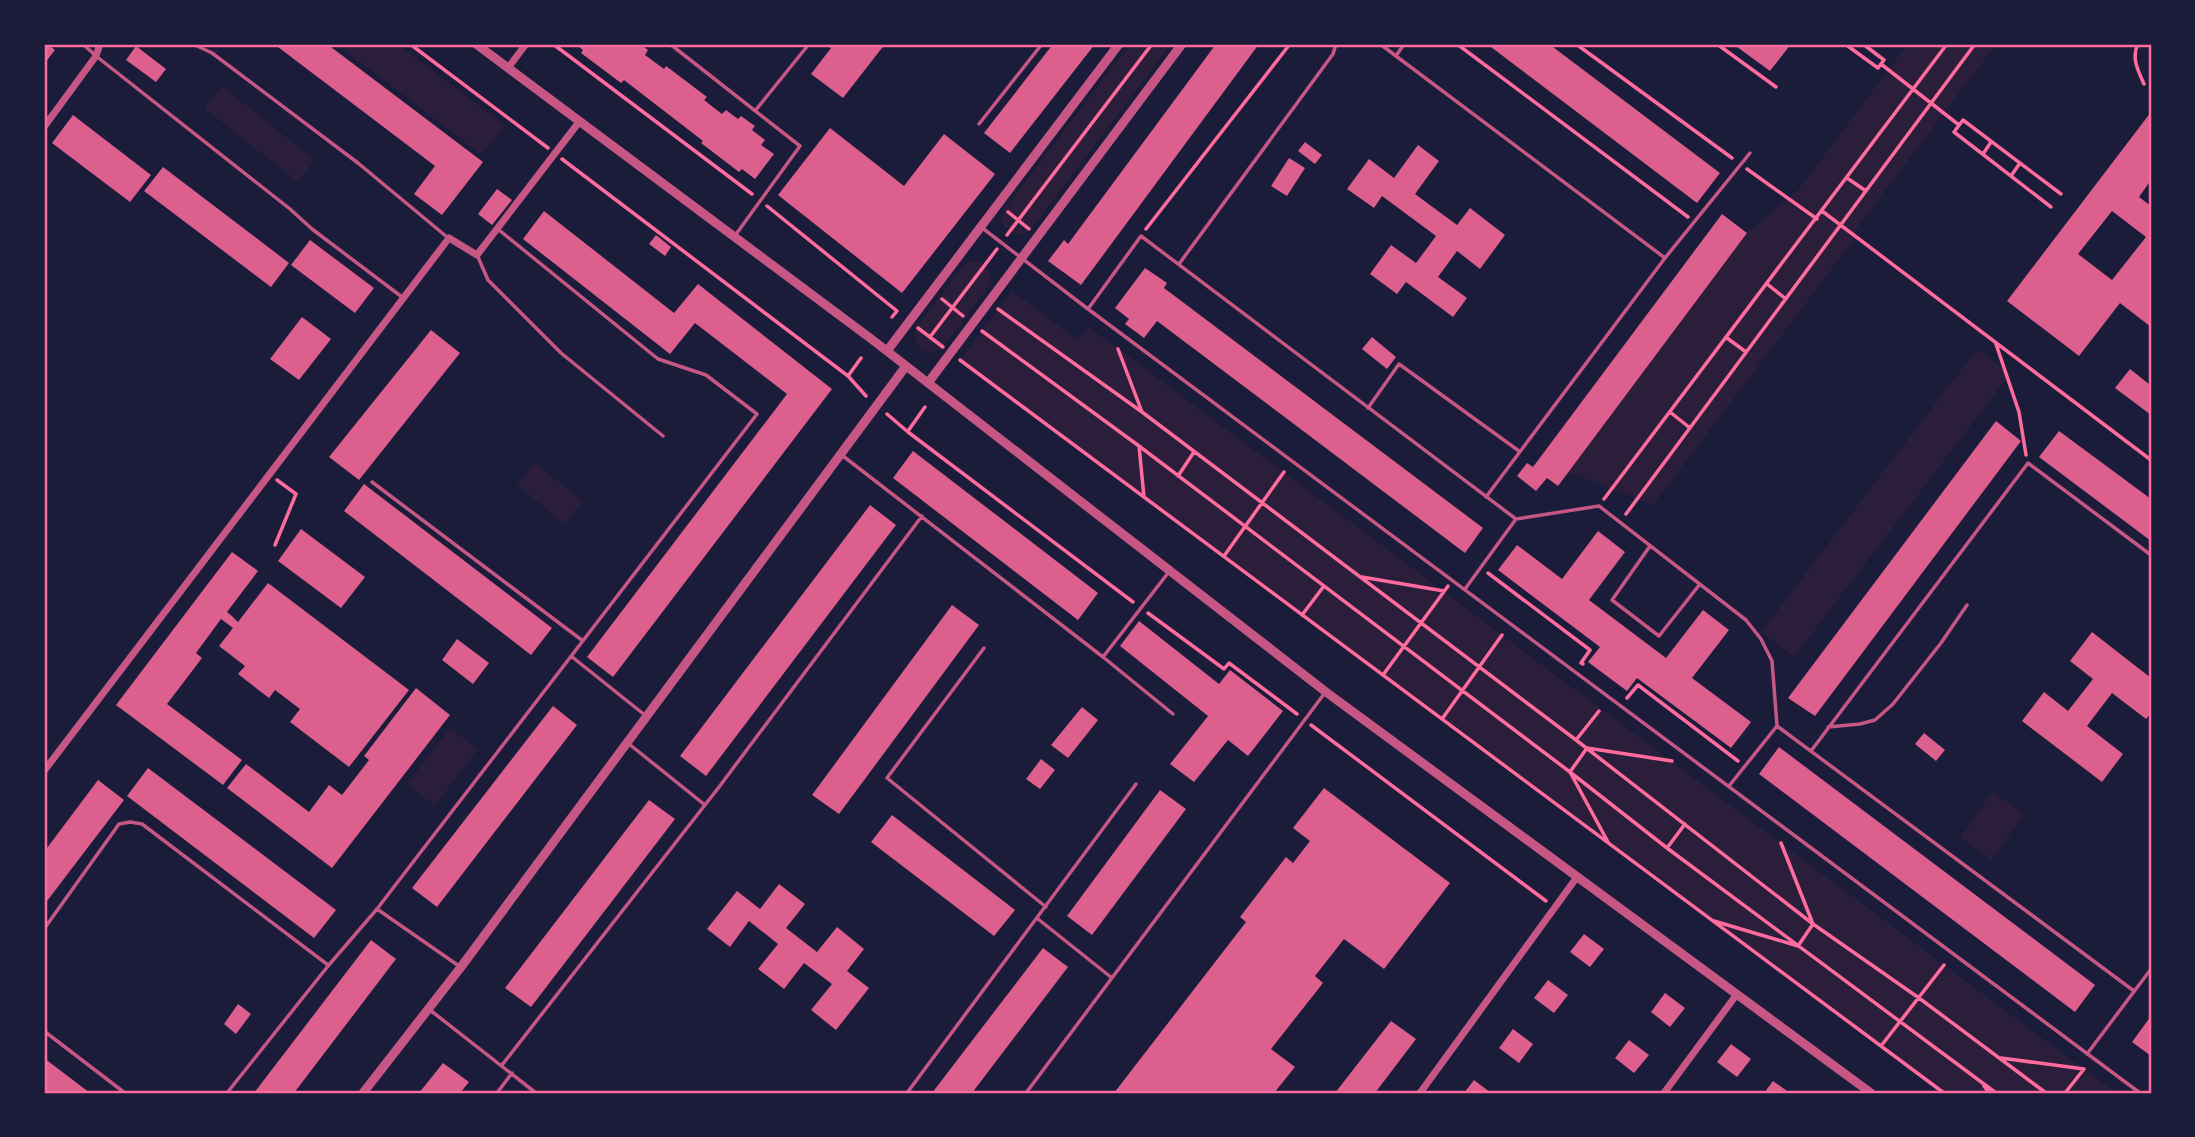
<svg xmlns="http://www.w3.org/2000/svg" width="2195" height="1137" viewBox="0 0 2195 1137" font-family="Georgia,serif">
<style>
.green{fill:#2a1e3b}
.building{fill:#dd5f8e;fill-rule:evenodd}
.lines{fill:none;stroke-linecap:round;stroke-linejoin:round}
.path{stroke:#ff6b9d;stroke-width:3.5}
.service{stroke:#c65784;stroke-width:3.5}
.minor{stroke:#c65784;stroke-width:7}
.tertiary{stroke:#c65784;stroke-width:9}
.neatline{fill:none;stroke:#ff6b9d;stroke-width:2.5}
</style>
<rect width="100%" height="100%" fill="#1b1b3a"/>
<path class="green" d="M336,44H398L505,125L482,155Z
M1130,44H1171L1030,231C1015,239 999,229 1002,212Z
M1908,44H1996L1857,228L1853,241L1653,505L1568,472L1747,233L1799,189Z
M222,86L315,160L298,182L204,108Z
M971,261L979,262L989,270L991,283L941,350C923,355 913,349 915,329L965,263Z
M1012,291L1078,340L1089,327L2116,1093H1944L960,360Z
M1977,349L2010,374L1794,657L1761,632Z
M535,463L583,501L565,524L517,485Z
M450,728L478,749L435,806L407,784Z
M1992,792L2024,814L1992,860L1960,838Z"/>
<path class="building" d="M44,44H47L55,50L44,64Z
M274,44H327L483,162L442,215L414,194L435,166Z
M575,44H640L648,50L645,55L664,69L666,66L707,97L704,100L722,114L726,110L738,119L741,116L755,126L752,130L765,140L761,145L774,154L755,179L742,169L739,172L701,143L703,141L624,80L621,83L581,53L583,50Z
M831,44H885L843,98L811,74L831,48L829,47Z
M1053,44H1095L1010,153L984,133Z
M1216,44H1259L1081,285L1048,261L1064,240L1068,244Z
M1487,44H1549L1720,173L1697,203Z
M1733,44H1791L1770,71Z
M136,46L166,69L156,82L126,60Z
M2151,112V180L2139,197L2151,206V327L2120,303L2079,356L2007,301ZM2112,211L2146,237L2112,280L2078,254Z
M73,115L151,175L130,202L52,143Z
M830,128L904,186L944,134L995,174L902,293L778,195Z
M1305,142L1322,155L1315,164L1298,151Z
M1418,145L1439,161L1415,194L1457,225L1470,208L1505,235L1480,269L1457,251L1438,277L1467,298L1453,317L1406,282L1397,294L1370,274L1391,245L1416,263L1436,236L1382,196L1374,208L1347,189L1369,159L1394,178Z
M1289,158L1305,168L1287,196L1271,186Z
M163,167L289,263L271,287L144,191Z
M497,189L512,200L492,225L478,214Z
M544,211L674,313L698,284L832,389L613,677L587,657L787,394L695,323L670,354L523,239Z
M1722,214L1747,233L1558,486L1547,478L1536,491L1517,476L1527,463L1533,467Z
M656,235L671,247L665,256L649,244Z
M310,240L374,288L355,313L291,265Z
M1145,268L1167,283L1164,288L1483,528L1465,553L1157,321L1144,338L1125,324L1129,319L1115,308Z
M302,317L331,339L299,380L270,359Z
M431,330L460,353L359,480L329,457Z
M1372,337L1396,357L1387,369L1362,349Z
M2130,369L2149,384L2151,381V415L2115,388Z
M1996,421L2021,441L1815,716L1788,698Z
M2059,431L2151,499V541L2039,457Z
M913,451L1098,593L1078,620L893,478Z
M364,484L552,628L531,655L344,511Z
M870,505L896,525L706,776L680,756Z
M301,529L365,577L341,608L278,561Z
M1598,531L1625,552L1589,600L1666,658L1703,610L1729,630L1692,678L1751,722L1731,748L1637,678L1627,691L1588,662L1600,647L1498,570L1517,545L1562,579Z
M232,552L258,571L227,612L233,617L238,622L268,583L409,690L349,767L290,722L300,709L275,690L269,698L238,674L245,666L219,646L233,628L221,619L196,653L202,658L167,704L242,760L223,785L116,705Z
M952,605L979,625L839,814L812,795Z
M1139,621L1219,684L1230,670L1283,711L1248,756L1228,740L1194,782L1170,764L1208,716L1120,646Z
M2092,632L2151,678V713L2146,719L2112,693L2087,726L2123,754L2102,782L2022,721L2044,692L2068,711L2093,679L2070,661Z
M457,639L489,663L473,684L442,660Z
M416,688L450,715L332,868L227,788L246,764L309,812L329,785L342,795L369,760L364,756Z
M553,706L577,725L437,907L412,888Z
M1082,707L1098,720L1068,758L1051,745Z
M1924,733L1945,750L1936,761L1915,744Z
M1779,747L2095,985L2075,1012L1759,774Z
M1041,759L1055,770L1040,789L1026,779Z
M148,768L336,910L314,938L127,796Z
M98,780L124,800L44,905V852Z
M1324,788L1450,883L1384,969L1344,939L1315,976L1323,983L1271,1049L1295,1067L1274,1093H1114L1246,922L1240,917L1286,857L1293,863L1310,841L1293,828Z
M1160,790L1186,809L1092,935L1067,916Z
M649,800L675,819L531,1007L505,988Z
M892,815L1015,910L994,936L871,842Z
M779,884L805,904L786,928L817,952L837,927L864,949L847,971L869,988L836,1030L811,1010L832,984L804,963L784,989L758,969L778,944L749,921L730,947L707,929L737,891L760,909Z
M1584,934L1604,949L1590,967L1570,952Z
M371,940L396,959L294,1093H254Z
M1043,948L1068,967L972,1093H932Z
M1548,980L1568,995L1554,1013L1534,998Z
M1665,993L1685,1008L1670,1027L1651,1012Z
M238,1004L251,1014L236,1034L224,1024Z
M2151,1016V1056L2132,1042Z
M1391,1021L1416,1039L1375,1093H1335Z
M1513,1029L1533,1044L1519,1063L1499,1048Z
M1629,1040L1649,1055L1634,1073L1615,1058Z
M1731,1044L1751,1059L1737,1077L1717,1062Z
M44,1058L90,1093H44Z
M443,1063L469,1082L460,1093H419Z
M1474,1080L1491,1093H1464Z
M1773,1081L1790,1093H1764Z"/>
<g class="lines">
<path class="path" d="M410,44L548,148
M553,44L752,194
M1457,44L1688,217
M1576,44L1732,158
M1717,44L1776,87
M1845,44L1878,68L1884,60L1863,44
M2138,44C2131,57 2138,71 2144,84
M1881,64L1959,125
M1983,154L1991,142
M562,159L848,376L866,396
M1747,169L1817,219
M2011,176L2020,163
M1847,178L1866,191
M767,206L897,311L892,317
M2051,207L1954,132L1963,120L2061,194
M1822,211L2151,460
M1008,212L1029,229
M1146,229L1290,44
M1007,235L1152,44
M1767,284L1786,299
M942,299L963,316
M998,309L1142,412L1576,740L1813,924L1919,998L2046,1093
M918,328L943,347
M982,331L1139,446L1570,772L1667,848L1996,1093
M930,337L997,249
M1727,338L1746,352
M1996,344L2019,412L2026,455
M1118,349L1142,412
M960,360L1944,1093
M848,376L861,358
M1670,412L1690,428
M887,414L908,432L1133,602
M908,431L925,407
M1139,446L1144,497
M1178,476L1194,452
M1604,499L1947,44
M1626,514L1975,44
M275,545L296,494L277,480
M1224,556L1284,472
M1488,573L1590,650L1581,663L1583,664
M1362,577L1444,591
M1148,613L1224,669L1229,663L1297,714
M1302,615L1324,586
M1383,675L1448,586
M1627,698L1638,685L1738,761
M1442,719L1502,635
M1311,725L1546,901
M1576,740L1599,711
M1608,842L1570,772L1587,748L1672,761
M1667,848L1685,824
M1714,921L1798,946L1813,924L1781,843
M1881,1046L1944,965
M2001,1058L2084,1069L2065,1093
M1984,1086L1989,1093"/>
<path class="service" d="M83,44L96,56L290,209L312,229L402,297
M193,44L212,53L358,163L447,237
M670,44L800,146L734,237
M1380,44L1665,258
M1396,56L1404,44
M755,111L809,44
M979,124L1042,44
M981,227L1088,309L2140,1093
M478,257L488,280L561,353L663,436
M1179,264L1333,54L1336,44
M1088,309L1141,236L1516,519L1599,506L1746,620L1761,639L1772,661L1777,726L1729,786
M1368,408L1399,364L1519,451
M843,456L1103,657L1173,714
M372,482L583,641
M1486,497L1665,258L1750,153
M1650,546L1612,600L1659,636L1700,584
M1465,589L1516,519
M984,648L887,778L1046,907
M571,656L646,716
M1103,657L1168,573
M1777,726L2134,991
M1828,727L1860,724L1875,720L1893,704L1941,643L1967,605
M629,744L705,805
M1811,751L2028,463L2151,555
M377,909L459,966
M1038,919L1112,978
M44,929L119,824L130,822L142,824L328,965
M430,1010L536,1093
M44,1031L125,1093
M2087,1054L2151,969
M502,1065L719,787L922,516
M227,1093L328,966L377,909L757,414L706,375L658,359L499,230
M497,1093L512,1073
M907,1093L1136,784
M1026,1093L1324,694"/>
<path class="minor" d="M508,68L526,44
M44,127L96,56L100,44
M44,771L449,238L477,255L579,122
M1420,1093L1577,877
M1664,1093L1737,994"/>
<path class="tertiary" d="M476,44L874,341L1326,692L1871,1093
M887,351L1119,44
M928,383L1182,44
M363,1093L461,967L906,366"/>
</g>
<rect width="2195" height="1137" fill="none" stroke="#1b1b3a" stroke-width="91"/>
<rect x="46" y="46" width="2104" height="1046" class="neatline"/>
</svg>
